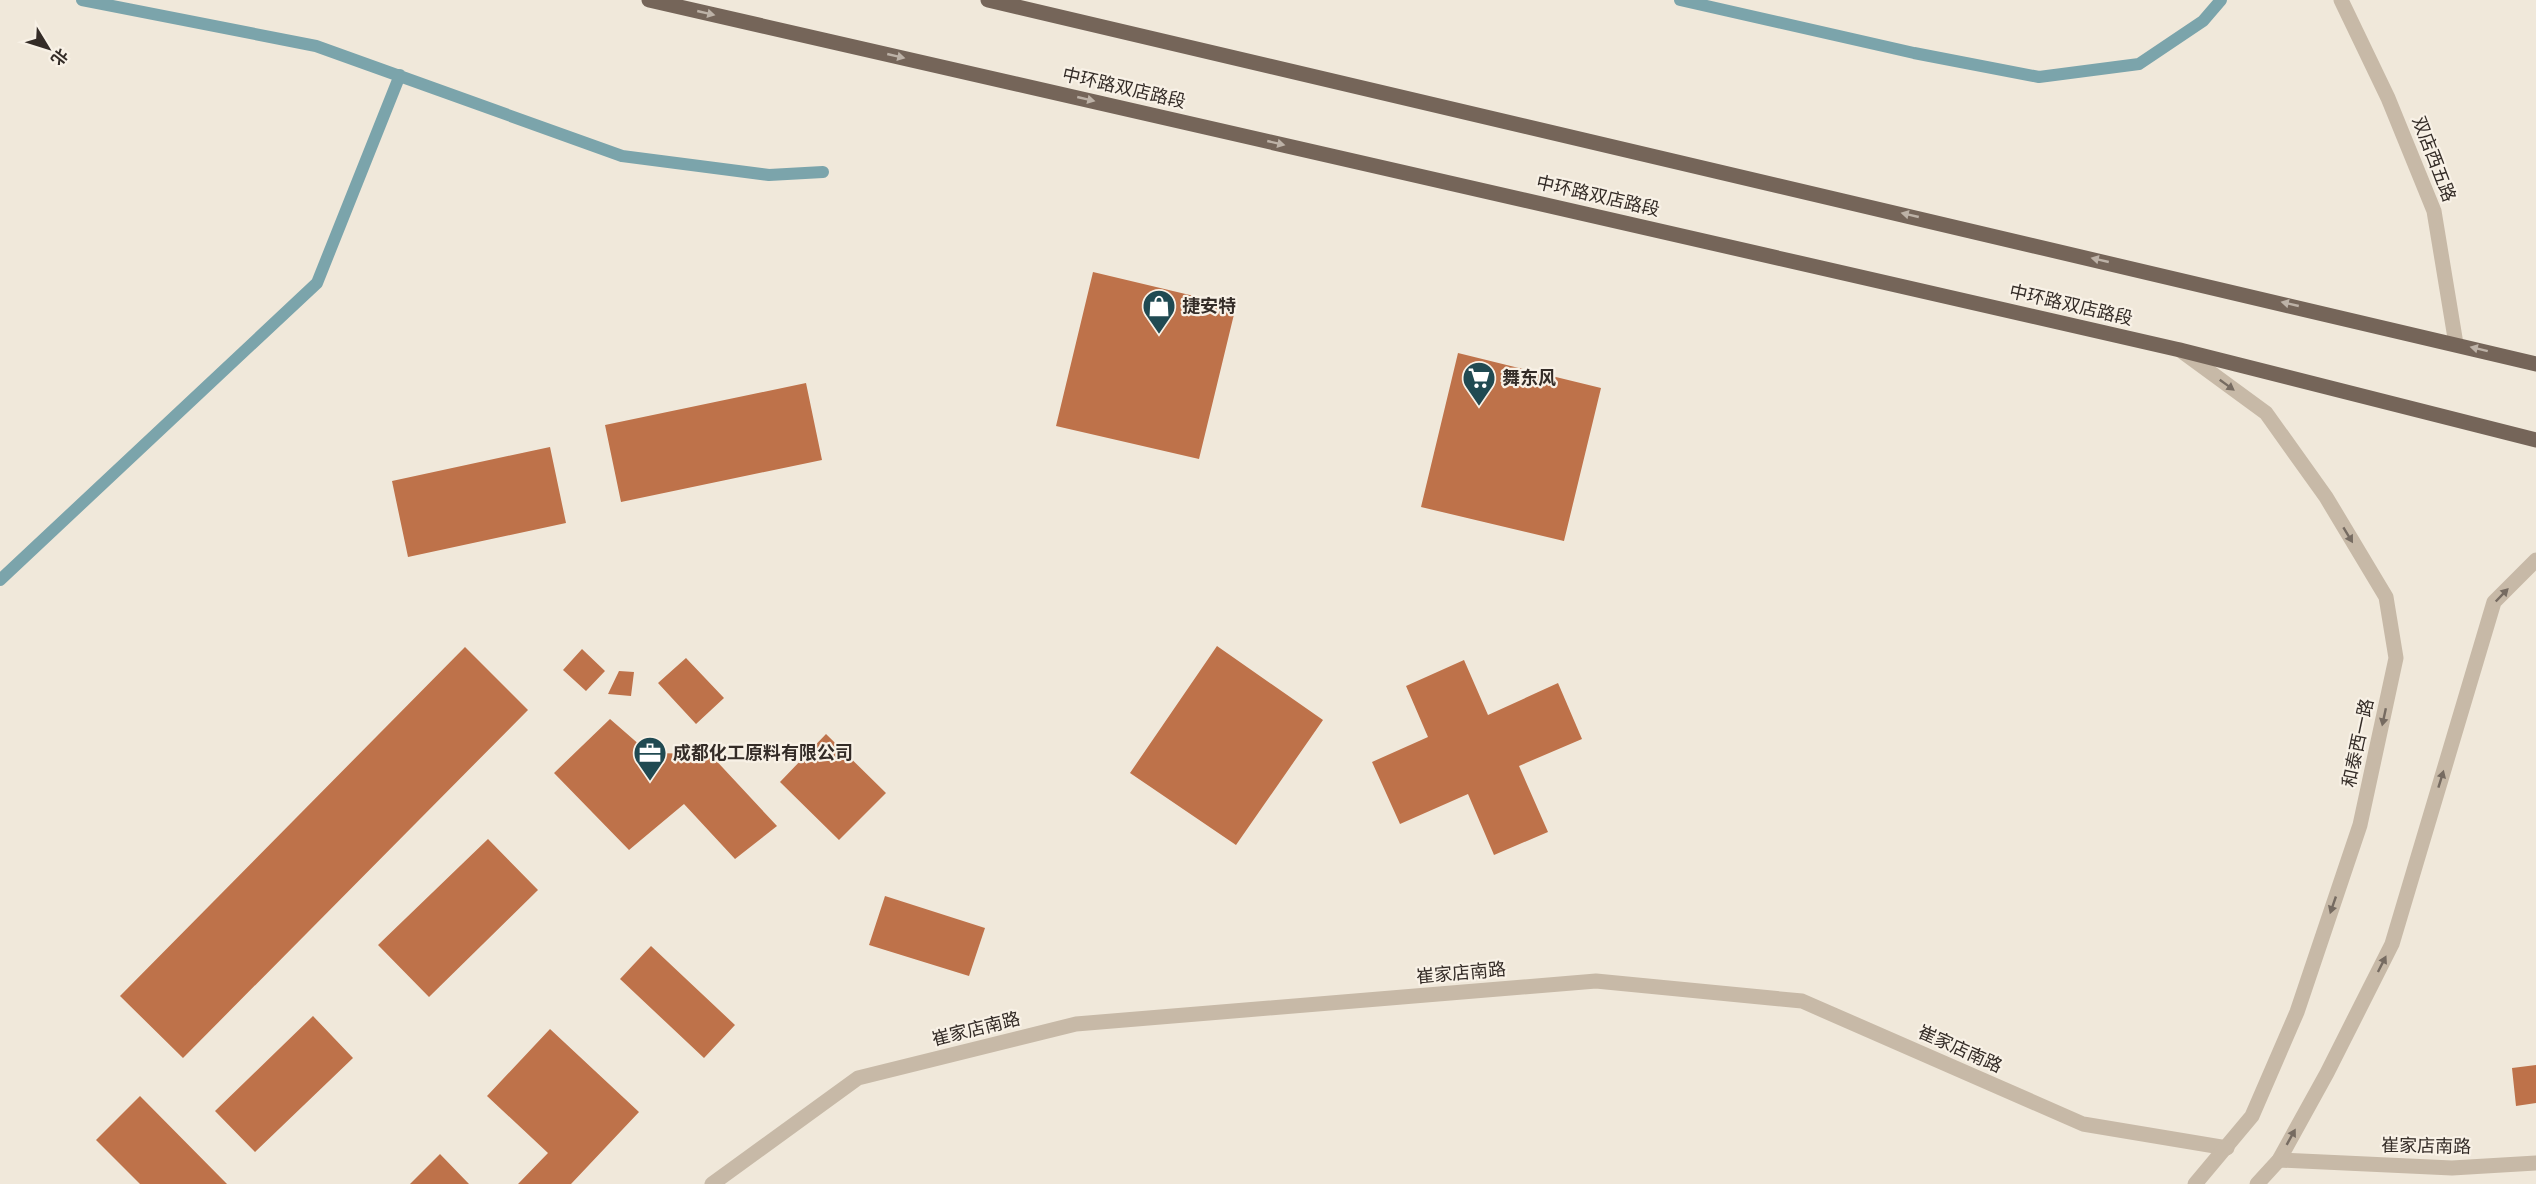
<svg xmlns="http://www.w3.org/2000/svg" width="2536" height="1184" viewBox="0 0 2536 1184" font-family="Jost,'Noto Sans SC',sans-serif">
<style>
.lines{fill:none;stroke-linecap:round;stroke-linejoin:round}
.stream{stroke:#7ba4ab;stroke-width:12}
.building{fill:#be724a}
.minor{stroke:#c7b9a7;stroke-width:15}
.tertiary{stroke:#c7b9a7;stroke-width:15}
.primary{stroke:#756559;stroke-width:15}
.oneway{fill:#bdb2a7}
.oneway2{fill:#766b61}
.labels{text-anchor:middle;stroke-width:4.5;stroke-linejoin:round;paint-order:stroke}
.street-label{font-size:18px;fill:#342c27;stroke:#f8f1e6}
.poi-label{font-size:18px;font-weight:bold;fill:#342c27;stroke:#f8f1e6;text-anchor:start}
</style>
<rect width="100%" height="100%" fill="#f0e8da"/>
<g class="lines">
<path class="stream" d="M82,0L316,46L622,156L769,175L823,172
M1680,0L1914,53L2039,77L2139,64L2203,21L2221,0
M0,580L317,283L400,75"/>
</g>
<path class="building" d="M1093,272L1236,306L1199,459L1056,426Z
M1458,353L1601,388L1564,541L1421,507Z
M806,383L822,460L621,502L605,425Z
M550,447L566,523L408,557L392,481Z
M1217,646L1323,720L1236,845L1130,773Z
M465,647L528,710L183,1058L120,996Z
M582,649L605,671L586,691L563,670Z
M686,658L724,698L696,724L658,683Z
M1464,660L1488,715L1558,683L1582,739L1519,766L1548,832L1494,855L1468,794L1400,824L1372,762L1428,737L1406,686Z
M619,671L634,672L631,696L608,694Z
M610,719L649,753L710,754L777,826L735,859L684,804L629,850L554,773Z
M826,734L886,793L839,840L780,782Z
M488,839L538,890L429,997L378,945Z
M885,896L985,928L969,976L869,945Z
M651,946L735,1025L704,1058L620,979Z
M313,1016L353,1058L255,1152L215,1111Z
M550,1029L639,1112L571,1184H518L548,1153L487,1096Z
M2536,1065V1103L2516,1106L2512,1068Z
M140,1096L227,1184H140L96,1140Z
M440,1154L469,1184H410Z"/>
<g class="lines">
<path class="minor" d="M2341,0L2388,98L2434,211L2456,344
M2279,1160L2452,1168L2536,1163
M712,1184L858,1078L1076,1024L1596,981L1802,1001L2083,1124L2227,1148"/>
<path class="tertiary" d="M2180,350L2266,413L2326,497L2386,597L2396,658L2360,825L2297,1012L2252,1116L2195,1184
M2257,1184L2279,1160L2327,1073L2392,944L2494,602L2536,560"/>
<path class="primary" d="M649,0L2180,350L2536,440
M988,0L2536,364"/>
</g>
<defs><path id="oneway-solid" d="M-6-.8H1V-3.2L6.5 0L1 3.2V.8H-6Z" transform="scale(1.5)"/></defs>
<g class="oneway">
<use href="#oneway-solid" transform="translate(706 13) rotate(13)"/>
<use href="#oneway-solid" transform="translate(896 56) rotate(13)"/>
<use href="#oneway-solid" transform="translate(1086 99) rotate(13)"/>
<use href="#oneway-solid" transform="translate(1276 143) rotate(13)"/>
<use href="#oneway-solid" transform="translate(1910 215) rotate(-167)"/>
<use href="#oneway-solid" transform="translate(2100 260) rotate(-167)"/>
<use href="#oneway-solid" transform="translate(2290 304) rotate(-167)"/>
<use href="#oneway-solid" transform="translate(2479 349) rotate(-166)"/>
</g>
<g class="oneway2">
<use href="#oneway-solid" transform="translate(2227 385) rotate(36)"/>
<use href="#oneway-solid" transform="translate(2348 535) rotate(59)"/>
<use href="#oneway-solid" transform="translate(2502 595) rotate(-46)"/>
<use href="#oneway-solid" transform="translate(2384 717) rotate(102)"/>
<use href="#oneway-solid" transform="translate(2441 779) rotate(-73)"/>
<use href="#oneway-solid" transform="translate(2333 905) rotate(109)"/>
<use href="#oneway-solid" transform="translate(2382 964) rotate(-63)"/>
<use href="#oneway-solid" transform="translate(2291 1137) rotate(-61)"/>
</g>
<defs>
<g id="shop-pin" transform="scale(1.725)"><path d="M0 17L-7.5 6A9.5 9.5 0 1 1 7.5 6Z" fill="#204a52" stroke="#f8f1e6"/><path d="M-5-2.5h2.3a2.7 3.5 0 0 1 5.4 0H5L5.5 6h-11ZM-1.5-2.5h3a1.5 2.3 0 0 0-3 0Z" fill="#fff"/></g>
<g id="supermarket-pin" transform="scale(1.725)"><path d="M0 17L-7.5 6A9.5 9.5 0 1 1 7.5 6Z" fill="#204a52" stroke="#f8f1e6"/><path d="M-6-5.5h2.5l.6 2H6L4.5 2H-2.5L-4.4-4H-6ZM-1.5 3.2a1.3 1.3 0 1 0 .1 0ZM3 3.2a1.3 1.3 0 1 0 .1 0Z" fill="#fff"/></g>
<g id="office-pin" transform="scale(1.725)"><path d="M0 17L-7.5 6A9.5 9.5 0 1 1 7.5 6Z" fill="#204a52" stroke="#f8f1e6"/><path d="M-6-3h4V-5.5h4V-3h4V5H-6ZM-1-4.5V-3h2v-1.5ZM-6 0V1H6V0Z" fill="#fff"/></g>
</defs>
<g fill-rule="evenodd">
<use href="#shop-pin" x="1159" y="306"/>
<use href="#supermarket-pin" x="1479" y="378"/>
<use href="#office-pin" x="650" y="753"/>
</g>
<g class="labels">
<g class="street-label">
<text transform="translate(1124 88) rotate(13)" y="6">中环路双店路段</text>
<text transform="translate(2434 159) rotate(69)" y="6">双店西五路</text>
<text transform="translate(1598 196) rotate(13)" y="6">中环路双店路段</text>
<text transform="translate(2071 305) rotate(13)" y="6">中环路双店路段</text>
<text transform="translate(2358 743) rotate(-78)" y="6">和泰西一路</text>
<text transform="translate(1461 973) rotate(-5)" y="6">崔家店南路</text>
<text transform="translate(976 1029) rotate(-14)" y="6">崔家店南路</text>
<text transform="translate(1960 1049) rotate(24)" y="6">崔家店南路</text>
<text transform="translate(2426 1146) rotate(1)" y="6">崔家店南路</text>
</g>
<g class="poi-label">
<text x="1182" y="312">捷安特</text>
<text x="1502" y="384">舞东风</text>
<text x="673" y="759">成都化工原料有限公司</text>
</g>
</g>
<g transform="translate(48 48) rotate(128)" stroke="#f8f1e6" stroke-width="4.5" paint-order="stroke">
<path d="M0-4.5L10 22L0 15L-10 22Z" fill="#342c27"/>
<text y="-9" font-size="16" font-weight="bold" text-anchor="middle" fill="#342c27">北</text>
</g>
</svg>
